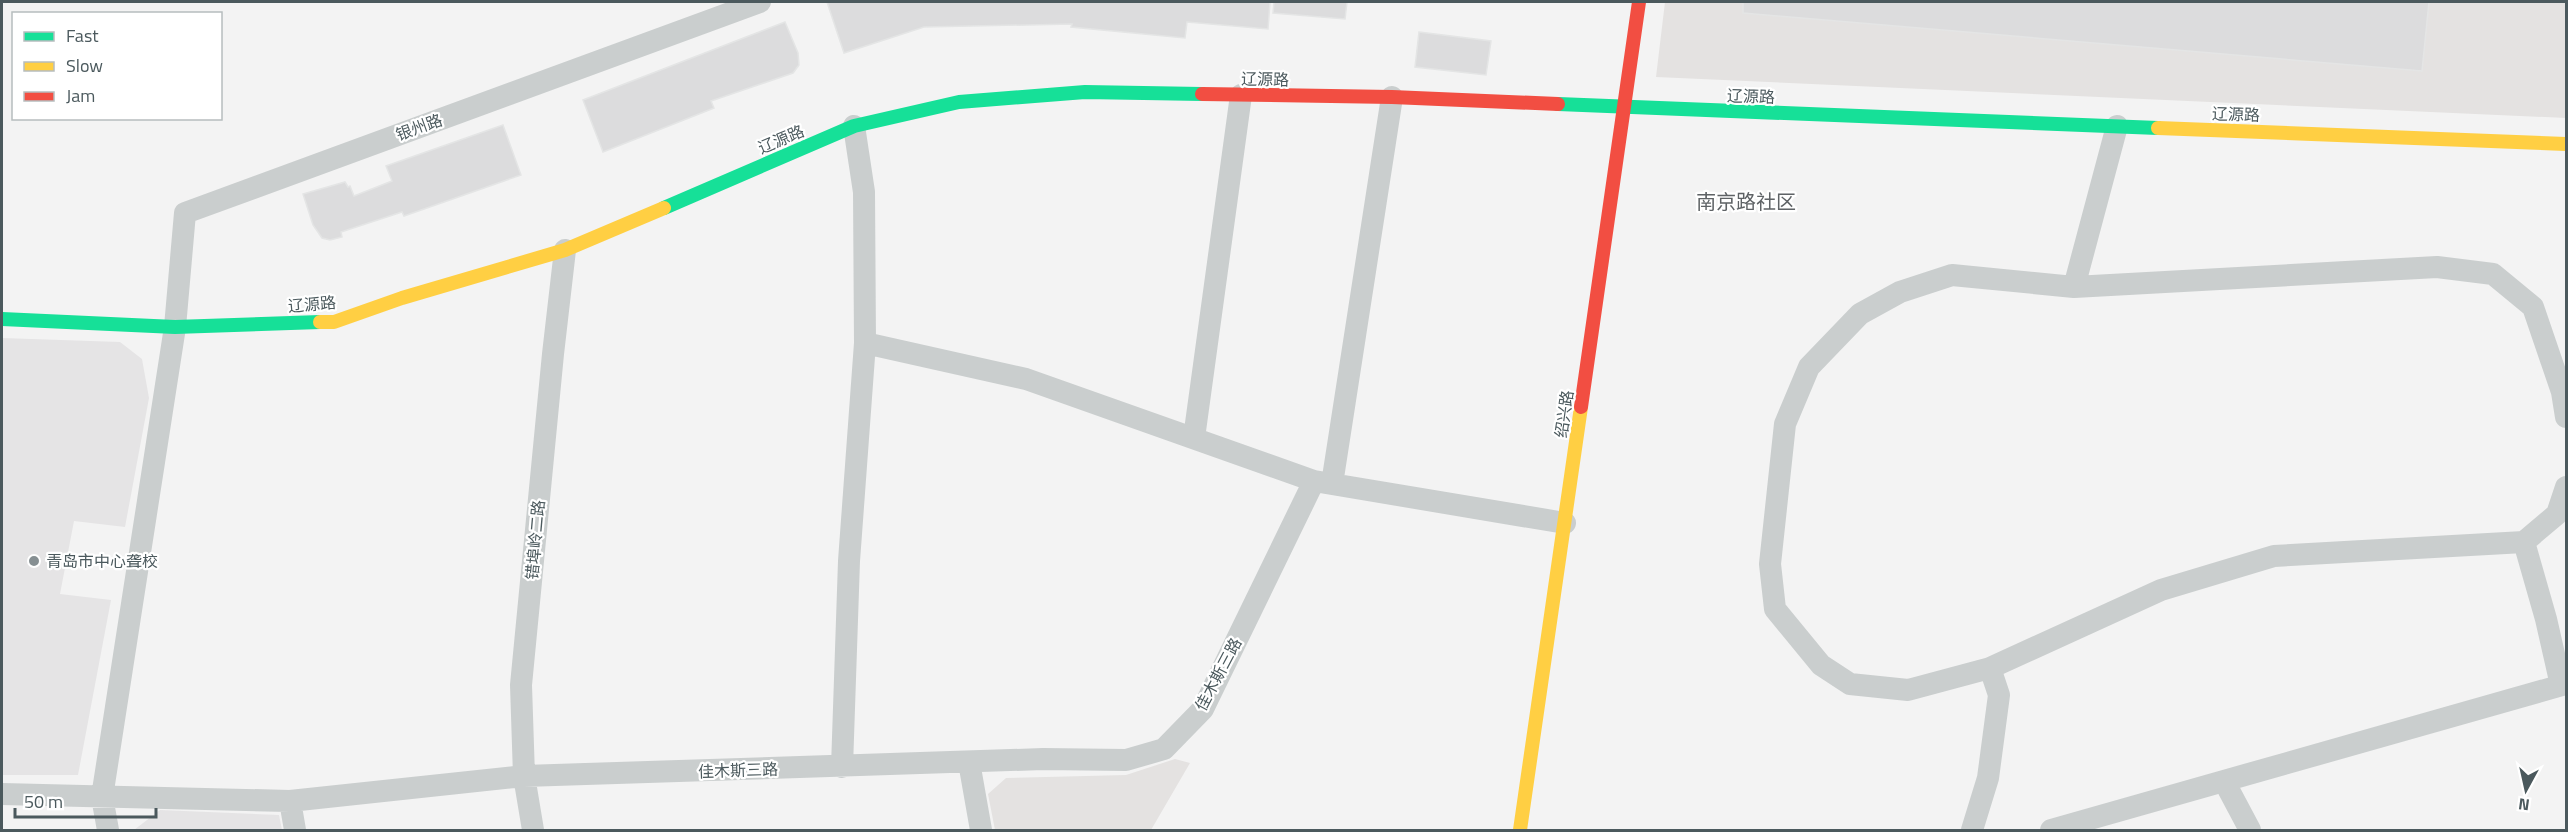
<svg xmlns="http://www.w3.org/2000/svg" width="2568" height="832" viewBox="0 0 2568 832" font-family="'Titillium Web','Noto Sans SC',sans-serif">
<style>
.commercial{fill:#e4e2e1}
.education{fill:#e5e4e5}
.building{fill:#dcdcdd;stroke:#e4e5e5;stroke-width:1.5}
.lines{fill:none;stroke-linecap:round;stroke-linejoin:round}
.street{stroke:#cacece;stroke-width:22}
.fast{stroke:#16e098;stroke-width:14}
.slow{stroke:#ffcf43;stroke-width:14}
.jam{stroke:#f24e42;stroke-width:14}
.poi-dot{fill:#868f92;stroke:#fff;stroke-width:2}
.labels{text-anchor:middle;stroke-width:4.5;stroke-linejoin:round;paint-order:stroke}
.street-label{font-size:16px;fill:#4b595d;stroke:#fff}
.poi-label{font-size:16px;fill:#4b595d;stroke:#fff;text-anchor:start}
.quarter-label{font-size:20px;fill:#5f6366;stroke:#fff}
</style>
<rect width="100%" height="100%" fill="#f3f3f3"/>
<path class="commercial" d="M1665,2H2566V118L1656,77Z
M1175,759L1190,763L1151,830H995L988,794L1006,778L1126,775Z"/>
<path class="education" d="M2,338L120,342L142,359L149,398L125,527L74,521L60,594L111,600L78,775H2Z
M160,810L279,815L282,830H134Z"/>
<path class="building" d="M827,2H1270L1268,29L1187,22L1185,38L1071,27L1072,24L924,27L844,53Z
M1274,2H1347L1345,19L1273,13Z
M1743,2H2429L2422,71L1743,13Z
M785,22L798,53L799,65L793,73L711,101L714,108L603,152L583,100Z
M1419,32L1491,41L1486,75L1415,67Z
M503,125L521,175L404,216L402,212L341,232L342,237L330,240L322,238L313,225L303,194L345,182L348,187L350,186L354,196L392,181L386,166Z"/>
<g class="lines">
<path class="street" d="M2074,287L2117,126
M865,343L1026,379L1314,481L1565,523
M2566,417L2562,392L2533,307L2493,274L2437,267L2074,287L1952,275L1900,292L1860,314L1809,367L1785,424L1770,564L1775,609L1821,665L1850,684L1908,690L1990,668L2161,590L2274,556L2524,542L2557,514L2566,487
M1194,438L1241,95
M1332,484L1392,97
M2524,542L2546,619L2561,685
M969,762L981,830
M842,767L849,561L865,343L864,192L854,126
M2224,781L2250,830
M2,794L290,801L524,776L1043,759L1126,760L1164,749L1203,709L1314,481
M290,801L295,830
M108,830L102,797L175,327L185,213L760,2
M533,830L524,776L521,685L553,354L565,250
M1972,830L1988,778L1999,695L1990,668
M2051,830L2566,684"/>
<path class="fast" d="M1558,104L2158,128
M664,208L854,126L959,102L1085,92L1202,94
M2,319L175,327L320,322"/>
<path class="slow" d="M2158,128L2566,144
M320,322H334L402,298L565,250L664,208
M1520,830L1581,407"/>
<path class="jam" d="M1202,94L1392,97L1558,104
M1581,407L1639,2"/>
</g>
<circle class="poi-dot" cx="34" cy="561" r="6"/>
<g class="labels">
<g class="street-label">
<text transform="translate(1265 79) rotate(1)" y="6">辽源路</text>
<text transform="translate(1751 96) rotate(2)" y="6">辽源路</text>
<text transform="translate(2236 114) rotate(2)" y="6">辽源路</text>
<text transform="translate(419 127) rotate(-20)" y="6">银州路</text>
<text transform="translate(781 139) rotate(-23)" y="6">辽源路</text>
<text transform="translate(312 304) rotate(-5)" y="6">辽源路</text>
<text transform="translate(1564 414) rotate(-82)" y="6">绍兴路</text>
<text transform="translate(535 540) rotate(-85)" y="6">错埠岭二路</text>
<text transform="translate(1218 674) rotate(-62)" y="6">佳木斯三路</text>
<text transform="translate(738 770) rotate(-2)" y="6">佳木斯三路</text>
</g>
<g class="poi-label">
<text x="46" y="567">青岛市中心聋校</text>
</g>
<g class="quarter-label">
<text x="1746" y="209">南京路社区</text>
</g>
</g>
<rect width="2568" height="832" fill="none" stroke="#4b595d" stroke-width="6"/>
<rect x="12" y="12" width="210" height="108" fill="#ffffff" stroke="#b7bdbe" stroke-width="1.5"/>
<rect x="24" y="32" width="30" height="9" fill="#16e098" stroke="#b7bdbe" stroke-width="1.5"/>
<text x="66" y="42" font-size="18" fill="#4b595d">Fast</text>
<rect x="24" y="62" width="30" height="9" fill="#ffcf43" stroke="#b7bdbe" stroke-width="1.5"/>
<text x="66" y="72" font-size="18" fill="#4b595d">Slow</text>
<rect x="24" y="92" width="30" height="9" fill="#f24e42" stroke="#b7bdbe" stroke-width="1.5"/>
<text x="66" y="102" font-size="18" fill="#4b595d">Jam</text>
<g transform="translate(2526 790) rotate(188)" stroke="#ffffff" stroke-width="4.5" paint-order="stroke">
<path d="M0-4.5L10 22L0 15L-10 22Z" fill="#4b595d"/>
<text y="-9" font-size="16" font-weight="bold" text-anchor="middle" fill="#4b595d">N</text>
</g>
<path d="M15 808v9h141v-9" fill="none" stroke="#4b595d" stroke-width="3"/>
<text x="24" y="808" font-size="18" fill="#4b595d" stroke="#ffffff" stroke-width="4.5" paint-order="stroke">50 m</text>
</svg>
